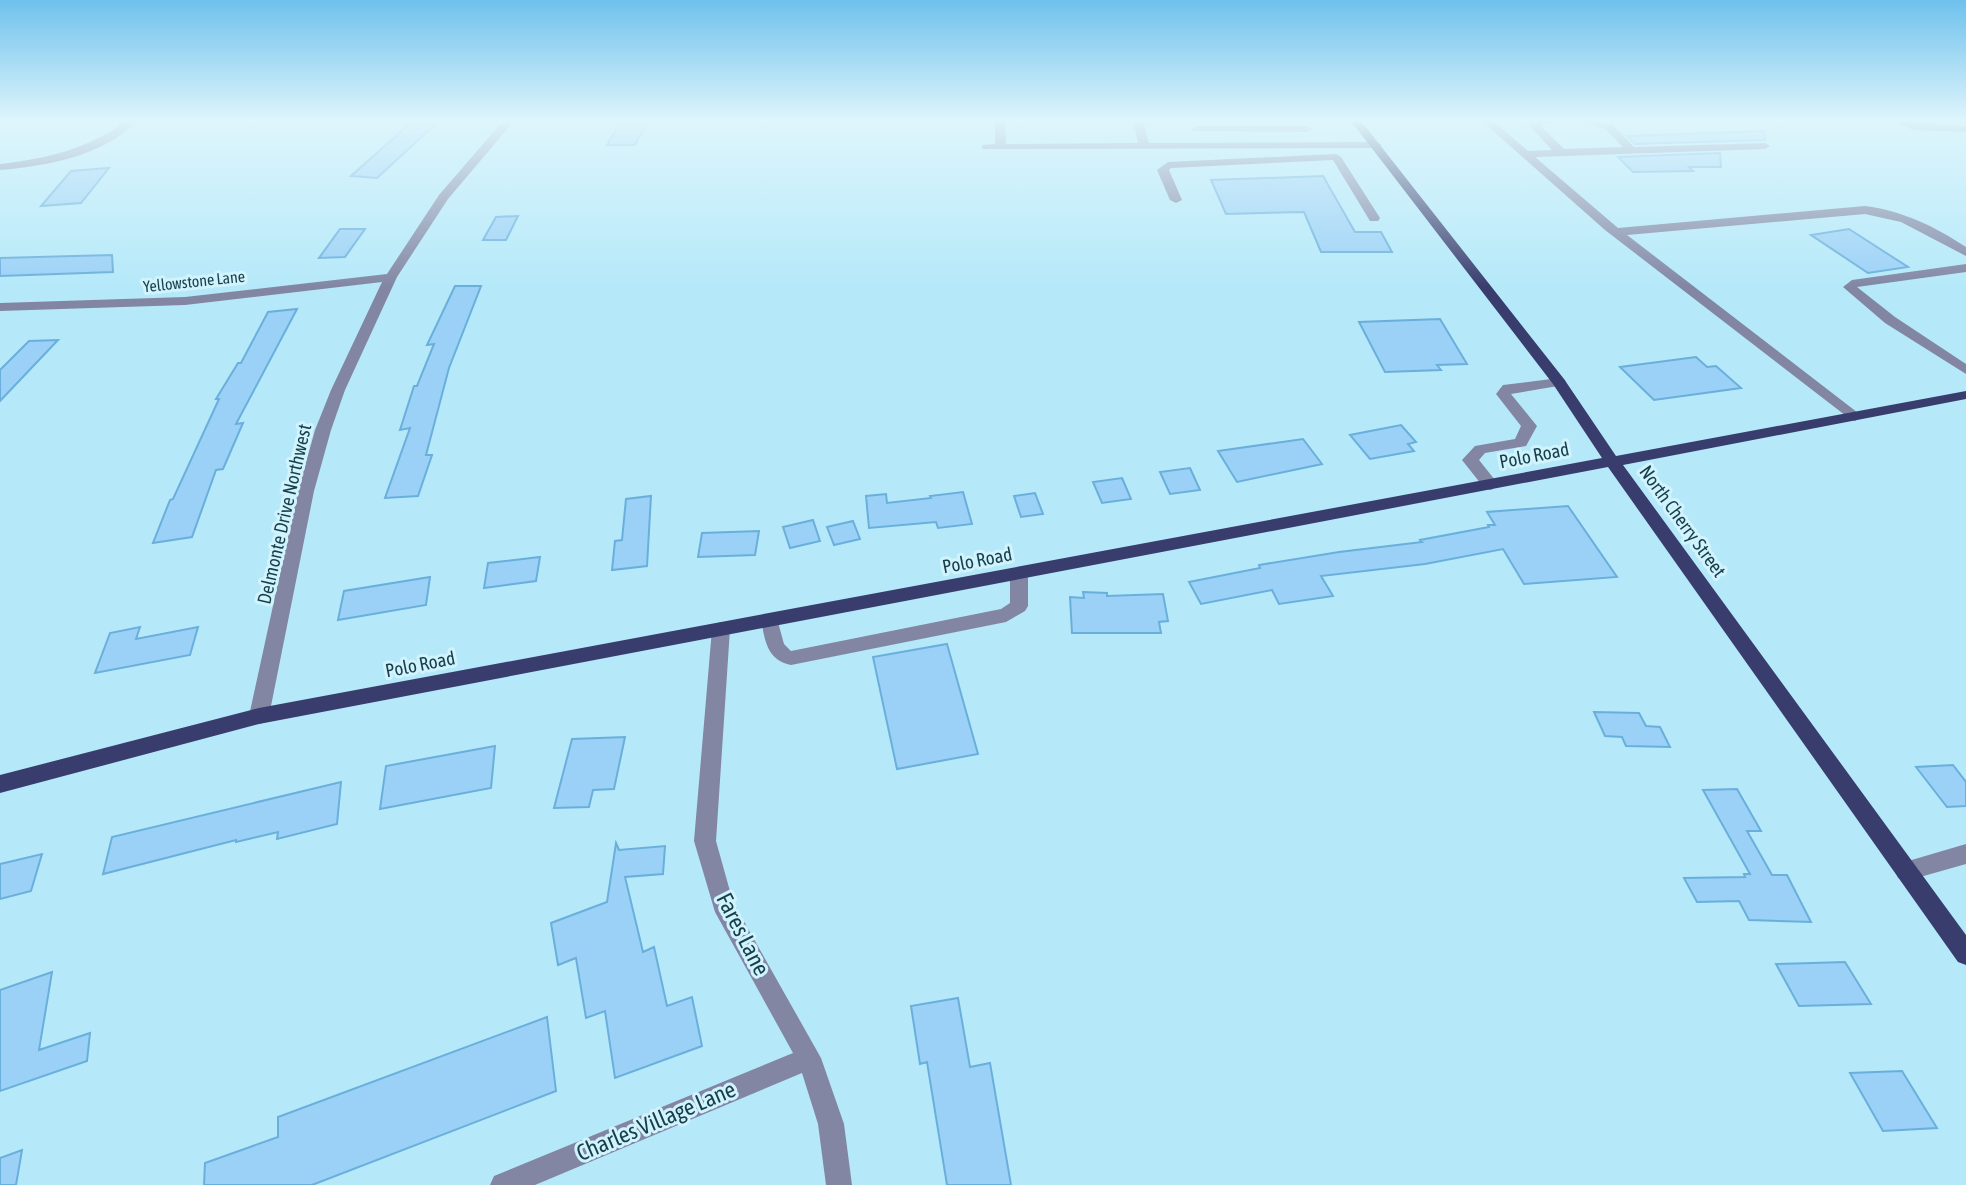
<svg xmlns="http://www.w3.org/2000/svg" width="1966" height="1185" viewBox="0 0 1966 1185" font-family="'Asap Condensed',sans-serif">
<style>
.building{fill:#9bd1f6;stroke:#6aafdc;stroke-width:2}
.lines{fill:none;stroke-linecap:round;stroke-linejoin:round}
.minor{fill:#8286a3;fill-rule:evenodd}
.major{fill:#393d6d;fill-rule:evenodd}
.labels{text-anchor:middle;stroke-width:6;stroke-linejoin:round;paint-order:stroke}
.far-street-label{font-size:16px;fill:#173f49;stroke:#d1f3fe}
.street-label{font-size:19px;fill:#173f49;stroke:#d1f3fe}
.near-street-label{font-size:23px;fill:#173f49;stroke:#d1f3fe}
</style>
<rect width="100%" height="100%" fill="#b5e9f9"/>
<path class="building" d="M413,121H439L377,178L351,176Z
M621,121H648L635,145H607Z
M1764,131L1765,140L1635,144L1627,136Z
M1720,153L1721,167H1689L1693,171L1633,172L1618,157Z
M109,168L81,203L41,206L71,171Z
M1323,176L1355,232H1381L1392,252H1321L1304,212L1226,214L1211,180Z
M518,216L506,240H483L496,217Z
M340,229H365L345,257L319,258Z
M1849,229L1908,267L1868,273L1811,235Z
M112,255L113,272L0,276V258Z
M455,286H481L449,368L426,455H432L418,496L385,498L410,428L400,430L414,386H417L434,344L427,345Z
M297,309L236,424L243,423L223,469L216,470L192,537L153,543L170,500L173,499L219,399H216L238,363H241L268,312Z
M1440,319L1467,364L1437,365L1441,370L1385,372L1359,322Z
M58,340L0,401V370L29,341Z
M1696,357L1707,367L1716,366L1741,388L1654,400L1620,367Z
M1401,425L1416,442L1408,444L1414,451L1370,459L1350,435Z
M1303,439L1322,464L1237,482L1218,451Z
M1190,468L1200,490L1170,494L1160,472Z
M1122,478L1131,499L1102,503L1093,482Z
M963,492L972,524L938,528L936,522L869,528L866,496L886,494L887,503L931,498L930,496Z
M1035,493L1043,514L1021,517L1014,496Z
M651,496L647,566L612,570L615,541L622,540L626,499Z
M1568,506L1617,577L1524,584L1503,549L1425,564L1321,576L1333,596L1279,604L1272,590L1201,604L1189,582L1260,568L1259,565L1339,552L1422,542L1420,540L1489,527L1488,525H1495L1487,512Z
M813,520L820,541L790,548L783,527Z
M853,521L860,539L834,545L827,527Z
M759,531L755,555L698,557L702,533Z
M540,557L536,581L484,588L488,563Z
M430,577L426,605L338,620L344,591Z
M1083,592L1107,593V596L1163,594L1168,621L1159,622L1161,633H1072L1070,597L1084,598Z
M140,627L136,639L198,627L190,655L95,673L110,633Z
M947,644L978,754L897,769L873,657Z
M1594,712L1639,713L1646,726L1660,727L1670,747L1626,746L1622,737L1605,736Z
M625,737L614,789L593,790L589,807L554,808L572,739Z
M495,746L491,788L380,809L386,766Z
M1953,765L1966,782V806L1947,807L1916,767Z
M341,782L337,824L277,839L278,832L236,842V840L103,874L112,837Z
M1737,789L1761,831H1747L1772,875H1787L1811,922L1749,920L1739,901L1697,902L1684,878L1745,877L1744,874H1750L1703,790Z
M616,843L619,850L665,846L663,874L625,877L643,952L654,947L667,1006L692,997L702,1046L615,1078L605,1011L586,1018L576,958L558,965L551,923L607,902Z
M42,854L31,891L0,899V864Z
M1845,962L1871,1004L1799,1006L1776,964Z
M52,972L39,1050L90,1033L87,1061L0,1091V990Z
M958,998L970,1067L990,1063L1011,1185H947L927,1062L920,1064L911,1006Z
M547,1017L556,1091L312,1185H204L205,1163L278,1137V1117Z
M1902,1071L1937,1128L1883,1131L1850,1073Z
M22,1150L16,1185H0V1158Z"/>
<g class="lines">
<path class="minor" d="M126,121H137C104,156 46,166 0,170V164C45,159 89,149 126,121Z
M503,121H514L448,199L397,277L345,390L331,430L314,491L269,716L266,722L259,724L252,722L249,716L298,491L315,430L331,390L382,282L185,305L0,311V303L185,297L387,274L439,195Z
M995,121H1005L1006,144L1138,143L1133,121H1143L1149,143L1377,142L1382,145L1377,148L982,149V145L995,144Z
M1482,121H1493L1528,151L1552,150L1528,124L1533,121H1557L1541,126L1564,149L1623,147L1605,129L1582,121L1613,125L1634,147L1765,143L1770,146L1765,149L1535,157L1618,228L1865,206C1903,211 1934,226 1966,247V256L1901,222L1865,214L1627,235L1862,416L1855,421L1850,419L1605,230Z
M1893,121L1966,126V132L1913,130Z
M1197,126H1307L1312,129L1307,132L1193,131L1192,129Z
M1336,154L1341,157L1380,218L1378,221H1370L1333,160L1171,168L1169,170L1182,200L1176,203L1170,200L1157,170L1168,162Z
M1966,264V272L1857,287L1895,317L1966,364V374L1885,323L1843,287L1852,280Z
M1559,378L1564,379L1566,382L1564,385L1511,394L1537,426L1526,446L1485,453L1479,460L1499,485L1491,490L1485,489L1462,460L1475,446L1515,439L1521,426L1496,394L1503,385Z
M1019,567L1028,573V606L1025,611L1006,622L791,665C767,660 765,641 761,620L764,615H776L784,644L791,651L1001,609L1010,603V573Z
M721,622L727,624L730,629L716,841L733,902L821,1058L844,1124L852,1185H826L818,1124L802,1073L535,1185H490L494,1176L793,1053L715,912L694,841L712,629L715,624Z
M1966,844V864L1906,881L1898,878L1895,871L1898,864Z"/>
<path class="major" d="M1351,121H1361L1564,379L1616,456L1966,391V399L1623,465L1966,935V965L1958,962L1608,467L259,724L0,793V775L259,708L1602,458L1553,384Z"/>
</g>
<linearGradient id="sky" x2="0" y2="1"><stop stop-color="#6fc1ed"/><stop offset="0.42" stop-color="#def5fc"/><stop offset="1" stop-color="#def5fc" stop-opacity="0"/></linearGradient>
<rect width="1966" height="287" fill="url(#sky)"/>
<g class="labels">
<g class="far-street-label">
<text transform="translate(194 281) rotate(-6)" y="6">Yellowstone Lane</text>
</g>
<g class="street-label">
<text transform="translate(1534 455) rotate(-11)" y="7">Polo Road</text>
<text transform="translate(284 514) rotate(-77)" y="7">Delmonte Drive Northwest</text>
<text transform="translate(1683 521) rotate(54)" y="7">North Cherry Street</text>
<text transform="translate(977 560) rotate(-11)" y="7">Polo Road</text>
<text transform="translate(420 664) rotate(-11)" y="7">Polo Road</text>
</g>
<g class="near-street-label">
<text transform="translate(743 934) rotate(63)" y="8">Fares Lane</text>
<text transform="translate(656 1121) rotate(-23)" y="8">Charles Village Lane</text>
</g>
</g>
</svg>
